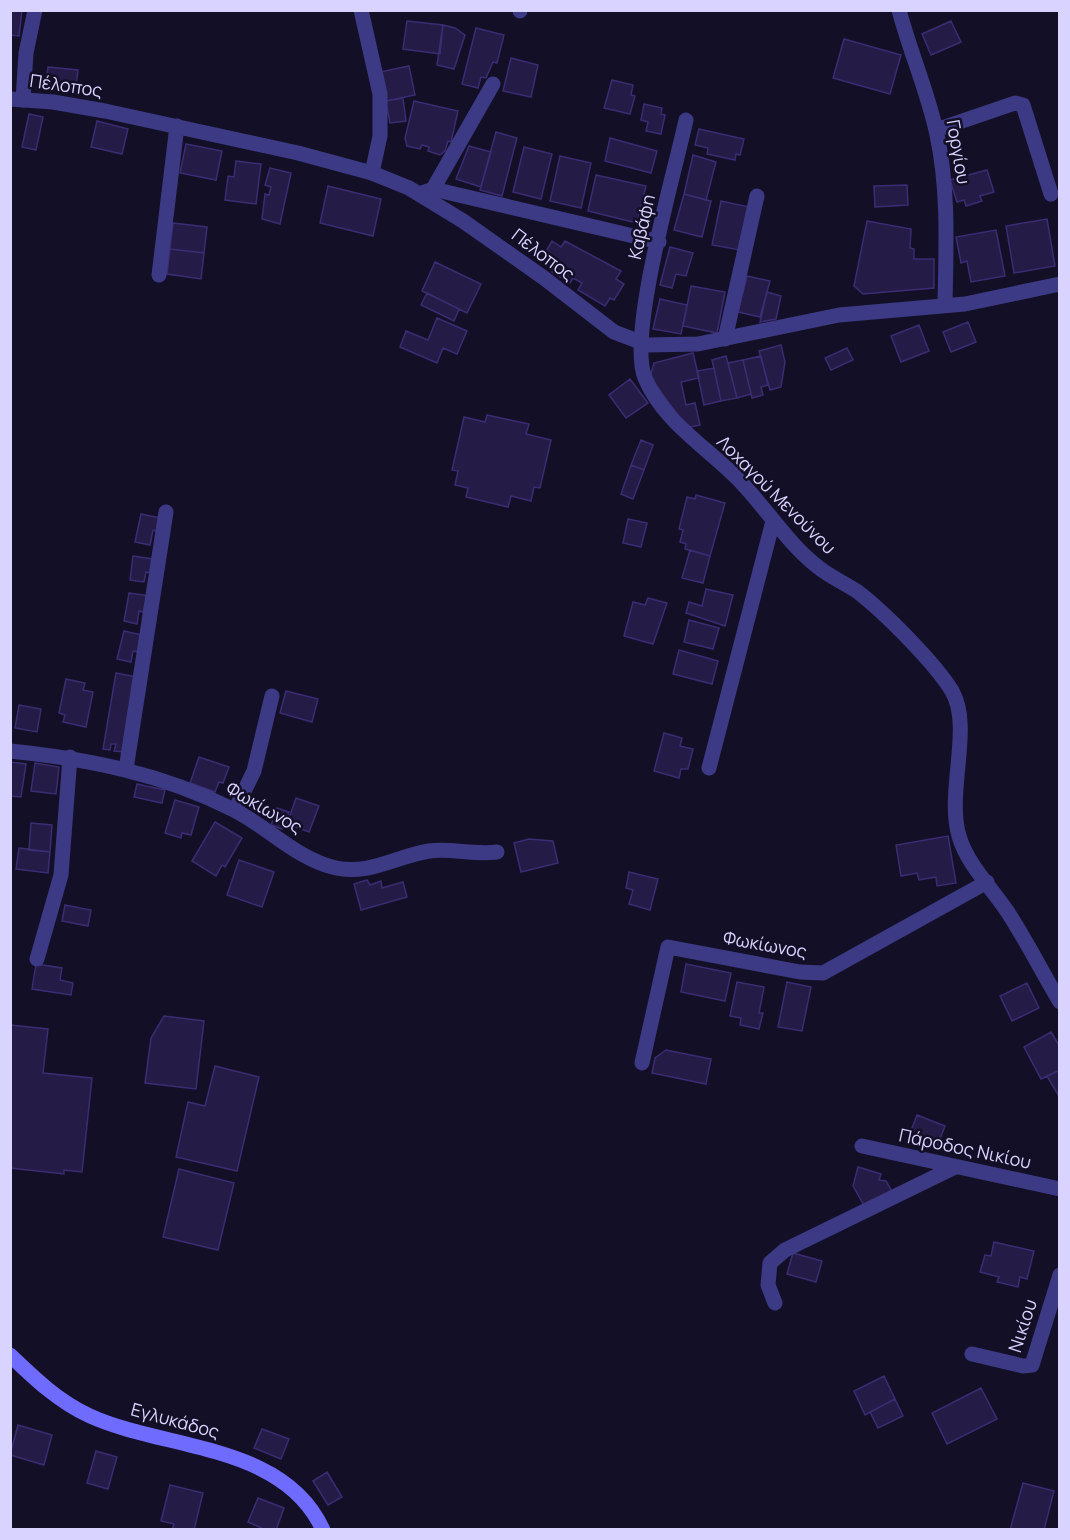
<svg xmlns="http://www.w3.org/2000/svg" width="1070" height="1540" viewBox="0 0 1070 1540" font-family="Manrope,sans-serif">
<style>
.building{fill:#241b47;stroke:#3b2d73;stroke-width:1.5}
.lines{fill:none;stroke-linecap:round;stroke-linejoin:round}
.minor{stroke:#3d3a85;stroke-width:15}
.tertiary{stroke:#3d3a85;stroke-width:15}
.secondary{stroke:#6f6bff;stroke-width:15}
.labels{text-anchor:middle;stroke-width:5;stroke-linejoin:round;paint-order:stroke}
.street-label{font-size:18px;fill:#d9d4ff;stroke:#130f26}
</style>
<rect width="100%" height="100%" fill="#130f26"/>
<path class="building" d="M10,10H22L19,36L10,35Z
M407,21L443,25L440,54L403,49Z
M951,21L961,42L931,55L922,34Z
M443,25L455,28L465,35L454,69L437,65Z
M476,28L504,35L497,63L493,62L486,78L481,77L478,88L462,84Z
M844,39L901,55L890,94L833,78Z
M511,58L538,65L531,97L503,91Z
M409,66L415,95L386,101L380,72Z
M48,67L78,70L76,87L46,83Z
M612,80L633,85L631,95L635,96L630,114L604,108Z
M403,98L406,121L390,123L386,101Z
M414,101L458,111L451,142L448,141L445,151L440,155L428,151L429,147L422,145L420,149L407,146L405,138Z
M644,104L662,108L661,114L665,115L661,134L646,131L648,122L641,120Z
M29,114L43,117L36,150L22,147Z
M97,121L128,129L122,154L91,147Z
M699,129L744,139L740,155L736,154L735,160L707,154L708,148L695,145Z
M496,132L517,138L502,196L480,190Z
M610,138L657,151L651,173L605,161Z
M186,144L222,151L216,180L180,173Z
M469,146L491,152L481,187L456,179Z
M524,147L552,154L541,199L513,192Z
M693,155L716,162L706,200L684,194Z
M560,156L591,163L581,208L550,201Z
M236,161L261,164L256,204L225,200L228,176L234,177Z
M270,168L291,173L280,224L262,219L265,194L269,195L271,187L265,185Z
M987,170L994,192L980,196L982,201L966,206L964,200L957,202L950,180Z
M596,175L646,186L637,223L588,211Z
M907,185L908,205L875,207L874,186Z
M328,186L381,199L373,236L320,223Z
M684,194L711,201L702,237L674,230Z
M721,201L749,207L740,250L712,245Z
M1047,219L1055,266L1014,273L1006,226Z
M867,221L911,229L910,248L914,249V259H934V288L863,294L854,286Z
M173,223L207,227L204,253L170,249Z
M996,230L1005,276L971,282L967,261L961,263L956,237Z
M552,241L561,247L565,241L621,271L616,279L624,284L614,300L610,298L605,306L578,290L582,283L573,278L570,283L552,272L555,266L542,258Z
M670,247L693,253L686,276L676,274L672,288L660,285Z
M170,249L204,253L201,279L167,274Z
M435,262L481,284L467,313L422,291Z
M747,276L770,281L760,317L738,312Z
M691,286L725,292L717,333L683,326Z
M767,292L781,296L776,319L760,322Z
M427,293L459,309L454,321L421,305Z
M660,299L687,305L681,334L653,329Z
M437,318L467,331L457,354L443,348L437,363L400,347L406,331L428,340Z
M968,322L976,342L951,352L943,332Z
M919,325L929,351L901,362L891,336Z
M781,345L785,362L781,387L770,390L759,351Z
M847,348L853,360L831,370L825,358Z
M693,353L699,378L681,382L686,405L695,403L700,425L687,428L650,377L654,363Z
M726,356L737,398L721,401L712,360Z
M761,356L768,385L761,387L763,395L752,398L743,360Z
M743,360L751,394L737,398L728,363Z
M714,368L721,401L704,405L697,371Z
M630,379L648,403L626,418L609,395Z
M487,415L529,424L526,434L551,440L540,488L534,487L531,501L511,496L508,507L466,497L468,488L455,485L458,471L452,470L464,417L485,422Z
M641,440L653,445L644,470L631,465Z
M631,465L644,470L633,499L621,494Z
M696,495L725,503L710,556L685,549L686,544L680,542L683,530L679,529L687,497L695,499Z
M141,514L161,518L158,532L153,530L150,545L135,542Z
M628,519L647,523L641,547L623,543Z
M690,550L710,556L703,583L682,578Z
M133,556L153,559L151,573L146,572L144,582L130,580Z
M706,589L733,595L725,626L686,613L689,602L702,606Z
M129,593L150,596L147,613L139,611L137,624L124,621Z
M648,598L667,603L653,644L624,636L633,602L645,605Z
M689,620L719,628L713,649L684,642Z
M124,631L142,635L139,652L133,651L131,662L117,659Z
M679,650L718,661L712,684L673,674Z
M116,673L137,677L124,752L114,751L116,744H111L110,750L103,749Z
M66,679L85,683L83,690L93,692L86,727L63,722L65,715L59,713Z
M286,691L318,699L312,722L280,713Z
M19,705L41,709L37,732L15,728Z
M664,733L682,738L680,746L693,749L688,769H681L679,778L654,771Z
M199,757L229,767L223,783L219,782L215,792L190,783Z
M10,762L26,764L21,797L10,796Z
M35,763L59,767L56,794L31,791Z
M137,784L165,790L162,803L134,797Z
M296,798L319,806L309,832L287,824Z
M175,800L199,807L191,835L182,833L181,838L165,833Z
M277,808L289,812L282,829L271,825Z
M215,822L242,838L225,867L222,865L216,876L192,861Z
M31,823L52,825L50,852L29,850Z
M948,836L956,883L937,886L936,877L919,880L917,873L901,876L896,845Z
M529,839L553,841L558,863L521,872L514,843Z
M19,848L50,852L48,873L16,869Z
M239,860L274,872L262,907L227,895Z
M629,872L658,879L650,910L629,904L633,890L626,888Z
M367,880L370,885L381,881L382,888L403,882L407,897L361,910L354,884Z
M65,905L91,910L88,926L62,921Z
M36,964L62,968L60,980L73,983L71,995L32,989Z
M686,964L731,973L725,1001L681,992Z
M737,982L764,987L759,1013H763L759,1029L740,1025L741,1018L730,1016Z
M787,982L811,987L802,1031L778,1027Z
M1027,983L1039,1008L1012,1021L1000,996Z
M164,1016L204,1021L196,1089L145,1083L151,1038Z
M10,1025L48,1029L43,1073L92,1078L82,1172L64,1170V1174L10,1168Z
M1051,1032L1060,1047V1070L1041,1079L1024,1047Z
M666,1050L711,1059L706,1084L652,1073L655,1058Z
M215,1066L259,1077L237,1171L176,1157L188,1102L205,1106Z
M1060,1070V1098L1047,1076Z
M917,1115L945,1126L937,1147L909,1136Z
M858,1167L881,1174L879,1180L886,1181L894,1195L866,1209L853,1186Z
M179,1169L234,1183L218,1250L163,1237Z
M994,1242L1034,1251L1027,1279L1020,1277L1018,1287L997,1282L999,1277L980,1272L985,1255L991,1256Z
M793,1253L822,1261L816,1282L787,1274Z
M884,1376L895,1399L865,1415L854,1391Z
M981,1388L997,1419L947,1444L932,1413Z
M895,1399L903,1416L878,1428L870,1412Z
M18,1425L52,1435L44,1465L10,1455Z
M262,1429L289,1439L281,1459L254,1448Z
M96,1451L117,1457L108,1489L87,1483Z
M327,1472L342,1497L328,1505L313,1481Z
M1023,1483L1054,1491L1044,1530H1010Z
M170,1485L203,1493L194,1530H172L174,1524L161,1521Z
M258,1498L284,1508L276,1530H266L248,1522Z"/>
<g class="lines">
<path class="minor" d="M361,10L380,94V136L372,173
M520,10V11
M899,10C910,52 928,92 937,135C949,191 946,248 945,305
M23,100L26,53L35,10
M686,120C675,171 627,336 645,378C663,421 705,446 737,478C765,506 786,542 818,567C830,577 845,583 858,592C884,612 935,663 952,691C973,727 946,792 959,836C967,864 991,887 1007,911C1026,940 1042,972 1060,1002
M936,130L1015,103L1023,105L1051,194
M433,189L493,84
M419,194L433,189L659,242
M159,275L177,126
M725,339L757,196
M10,751C89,759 163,774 234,810C268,827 298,860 336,868C370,875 397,856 429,851C451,848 474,855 497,852
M709,768L773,521
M126,769L166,512
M235,810L254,771L272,696
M37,959L61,875L70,757
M642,1063L668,947L800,972L823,973L987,882
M862,1146L1060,1189
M775,1303L768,1285L770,1263L785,1250L955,1167
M972,1354L1023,1366L1032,1365L1060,1275"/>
<path class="tertiary" d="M10,99L53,102L105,111L298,153L372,173L409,188L463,221L544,278L614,332L648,345L698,344L839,315L965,304L1060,284"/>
<path class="secondary" d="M10,1355C35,1379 59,1402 90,1416C165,1450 284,1443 323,1530"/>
</g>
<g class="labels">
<g class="street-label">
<text transform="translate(66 86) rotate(8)" y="6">Πέλοπος</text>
<text transform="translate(958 152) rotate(80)" y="6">Γοργίου</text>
<text transform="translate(642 227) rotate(-77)" y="6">Καβάφη</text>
<text transform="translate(543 255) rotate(37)" y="6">Πέλοπος</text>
<text transform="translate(776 495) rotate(45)" y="6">Λοχαγού Μενούνου</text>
<text transform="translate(264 808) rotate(30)" y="6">Φωκίωνος</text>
<text transform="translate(765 945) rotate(10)" y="6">Φωκίωνος</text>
<text transform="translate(965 1149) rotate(12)" y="6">Πάροδος Νικίου</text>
<text transform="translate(1023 1326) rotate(-72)" y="6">Νικίου</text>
<text transform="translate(175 1421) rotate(15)" y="6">Εγλυκάδος</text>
</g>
</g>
<rect width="1070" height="1540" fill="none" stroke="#d9d4ff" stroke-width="24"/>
</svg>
